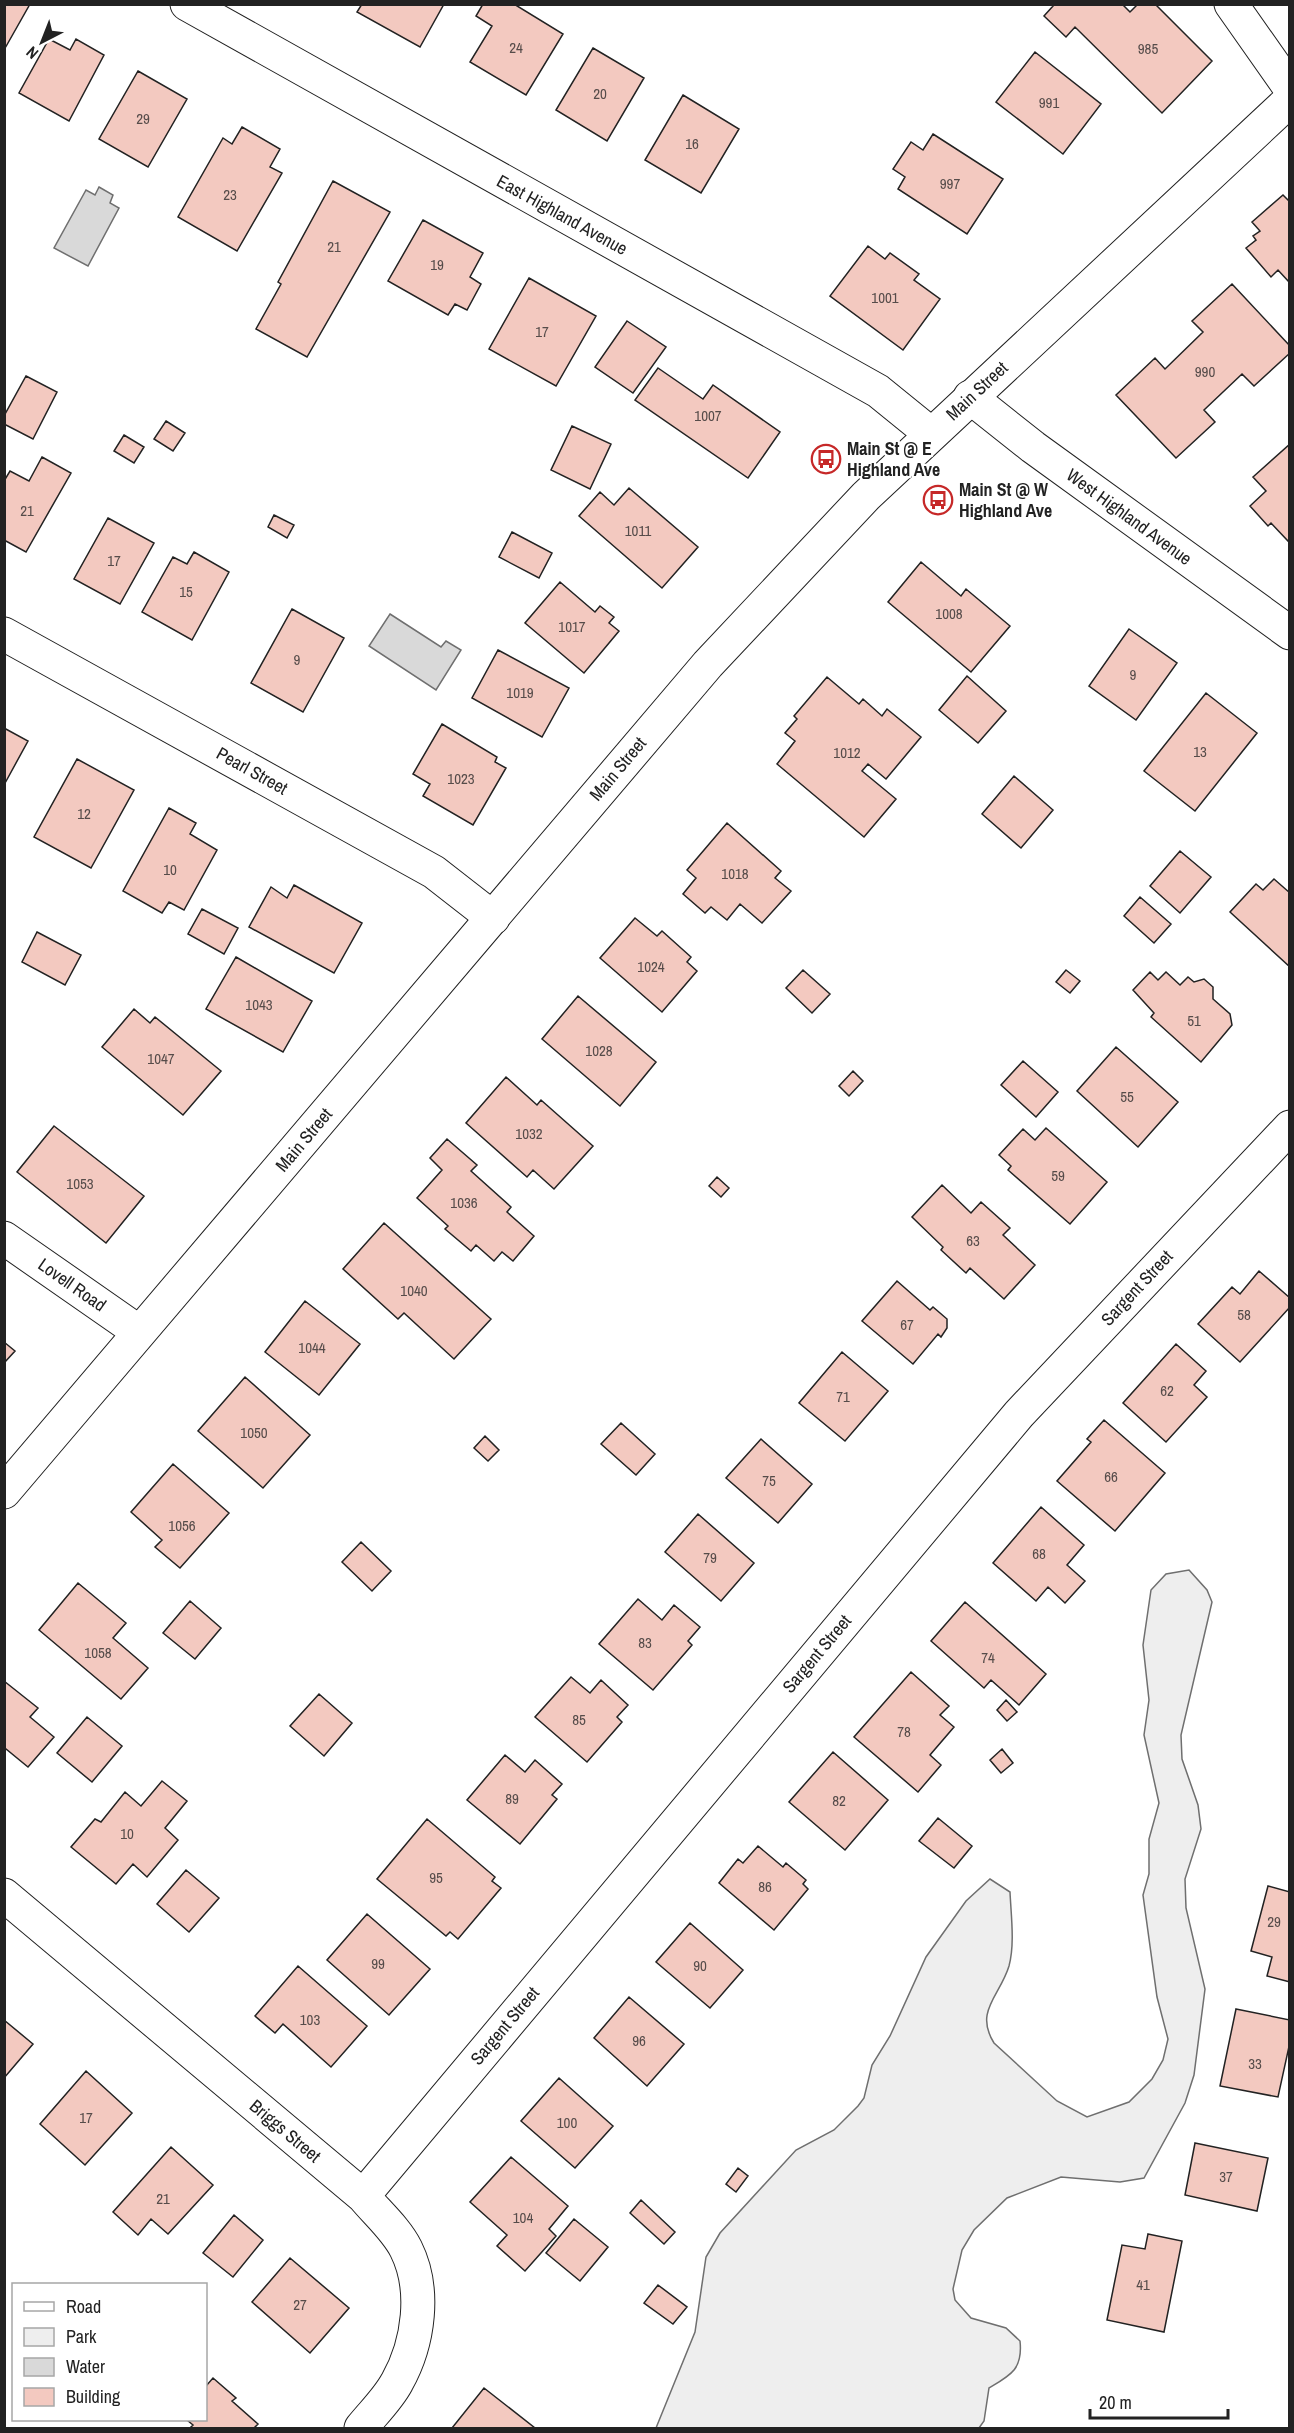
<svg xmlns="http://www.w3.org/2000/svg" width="1294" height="2433" viewBox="0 0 1294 2433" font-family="'Archivo Narrow',sans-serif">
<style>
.green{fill:#eee;stroke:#6f6f6f;stroke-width:1.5}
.water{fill:#d9d9d9;stroke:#6f6f6f;stroke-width:1.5}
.building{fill:#f3c9c0;stroke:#222;stroke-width:1.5}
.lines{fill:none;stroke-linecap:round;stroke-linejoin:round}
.minor-casing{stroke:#222;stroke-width:35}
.primary-casing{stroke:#222;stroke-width:35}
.minor{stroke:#fff;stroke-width:33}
.primary{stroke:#fff;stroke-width:33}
.labels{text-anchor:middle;stroke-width:4.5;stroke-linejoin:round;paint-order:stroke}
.number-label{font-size:15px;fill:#564c4a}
.street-label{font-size:18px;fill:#222;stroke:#fff}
.poi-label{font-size:18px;font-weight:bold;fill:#222;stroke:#fff;text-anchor:start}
</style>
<rect width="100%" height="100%" fill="#fff"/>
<path class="green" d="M1189,1570L1207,1590L1212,1602L1181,1735L1182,1759L1198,1805L1201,1829L1185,1879L1186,1908L1205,1989L1194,2075L1185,2103L1144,2178L1120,2182L1061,2177L1007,2198L974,2230L962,2250L953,2289L955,2300L971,2318L1006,2328L1020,2341C1023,2369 1011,2375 989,2388L984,2421L979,2428H656L695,2332L706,2257L720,2233L796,2150L834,2130L858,2106L864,2098L872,2065L890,2036L926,1957L966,1901L990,1879L1010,1892C1011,1915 1015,1944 1009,1966C1000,1996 974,2011 994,2043L1057,2101L1087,2117L1129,2102L1152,2079L1163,2060L1168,2039L1157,1997L1143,1895L1149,1874V1839L1159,1803L1144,1735L1149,1700L1143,1645L1151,1590L1166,1574Z"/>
<path class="water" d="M99,187L113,195L110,203L119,208L88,266L54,248L86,190L95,195Z
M390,614L441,647L446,641L461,650L436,690L369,646Z"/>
<path class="building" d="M4,4H30L4,50Z
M362,4H444L420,47L357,12Z
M483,4H514L563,34L526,95L470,62L492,26L476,16Z
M1051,4H1122L1130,12L1138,4H1155L1212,61L1162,113L1075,27L1066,37L1044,16L1053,6Z
M49,39L70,50L76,39L104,55L69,121L19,93Z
M593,48L644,78L607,141L556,110Z
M1035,52L1101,104L1063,154L996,102Z
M138,71L187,99L148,167L99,139Z
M683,95L739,129L701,193L645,160Z
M242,127L280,149L270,167L282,173L237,251L178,217L223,138L232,144Z
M933,134L1003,179L967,234L898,189L905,177L893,169L911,142L923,150Z
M333,181L390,212L307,357L256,329L281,284L278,282Z
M1283,195L1290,202V283L1278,270L1271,277L1246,248L1256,240L1253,236L1260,231L1252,222Z
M423,220L483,253L470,277L481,284L467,310L455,304L448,315L388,281Z
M868,246L885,259L890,253L919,274L914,280L940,299L903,350L830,296Z
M529,278L596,316L556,386L489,349Z
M1232,284L1290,346V353L1254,386L1242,374L1204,410L1215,422L1176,458L1116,395L1155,358L1165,369L1203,332L1192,321Z
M627,321L666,347L633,393L595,367Z
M658,368L703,399L713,385L780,432L748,478L635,400Z
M26,376L57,392L33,439L4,424V416Z
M166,421L185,433L173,451L154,439Z
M572,426L611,444L590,489L551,470Z
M124,435L144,447L134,463L114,451Z
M1290,444V540L1288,541L1271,523L1268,526L1250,506L1266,491L1253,477Z
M42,457L71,473L26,552L4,540V481L10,471L29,481Z
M629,488L698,547L662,588L579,516L600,492L614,505Z
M274,515L294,525L287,538L268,527Z
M108,518L154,543L120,604L74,579Z
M512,532L552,553L539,578L499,557Z
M194,552L229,572L192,640L142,612L173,557L187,564Z
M921,562L961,596L966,589L1010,626L971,672L888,602Z
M560,582L595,612L600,606L614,617L609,623L619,631L584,673L525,623Z
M292,609L344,638L303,712L251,683Z
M1129,629L1177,663L1136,720L1089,686Z
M498,650L569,688L542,737L472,698Z
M967,676L1006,711L978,743L939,710Z
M827,677L859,704L863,699L882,716L887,709L921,737L886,779L868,764L862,771L896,799L864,837L777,764L795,741L785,733L797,719L794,716Z
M1206,693L1257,733L1195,811L1144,771Z
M442,724L497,757L495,762L506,768L473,825L423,796L430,784L413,774Z
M4,728L28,741L4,785Z
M77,759L134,790L91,868L34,837Z
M1014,776L1053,810L1021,848L982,814Z
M169,808L196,823L190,834L217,850L184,910L169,902L162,913L123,891Z
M727,823L781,871L775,878L791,891L762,923L740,904L727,920L711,907L705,913L683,894L696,878L687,870Z
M1180,851L1211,877L1180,913L1150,886Z
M1274,879L1290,893V967L1230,912L1256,884L1263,890Z
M294,885L362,923L334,973L249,927L271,887L287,898Z
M1140,897L1171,924L1154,943L1124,916Z
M202,909L238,928L224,954L188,934Z
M635,918L657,936L662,931L691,957L687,962L697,971L662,1012L600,958Z
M37,932L81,955L65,985L22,962Z
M236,957L312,1001L283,1052L206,1009Z
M803,970L830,994L812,1013L786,988Z
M1066,970L1080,981L1070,993L1056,982Z
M1150,972L1158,980L1166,972L1180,985L1188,977L1194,982L1204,979L1213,987V999L1230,1014L1232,1025L1201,1062L1151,1017L1154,1013L1133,990Z
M578,996L656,1062L620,1106L542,1039Z
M134,1009L150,1023L155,1017L221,1071L183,1115L102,1047Z
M1116,1047L1178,1102L1138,1147L1077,1091Z
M1023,1061L1058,1092L1036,1117L1001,1085Z
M853,1071L863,1081L849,1096L839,1086Z
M506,1077L537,1105L541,1100L593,1146L554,1189L533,1170L527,1177L466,1123Z
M54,1126L144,1196L106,1243L17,1172Z
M1046,1128L1107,1182L1070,1224L1008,1170L1011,1166L999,1155L1023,1129L1035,1140Z
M447,1139L477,1165L471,1171L511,1207L507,1212L534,1236L513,1261L502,1252L494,1261L476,1245L471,1251L445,1229L448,1226L417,1198L442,1170L430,1158Z
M717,1177L729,1188L721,1197L709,1186Z
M942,1185L971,1213L981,1202L1010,1228L1003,1235L1035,1265L1004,1299L970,1268L966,1273L941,1250L943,1247L912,1217Z
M384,1223L491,1319L454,1359L404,1313L398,1319L343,1269Z
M1259,1271L1290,1298V1307L1240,1362L1198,1324L1232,1287L1240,1294Z
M897,1281L930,1310L933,1307L947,1319V1328L941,1337L938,1334L913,1364L862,1321Z
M305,1301L360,1344L319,1395L265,1352Z
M4,1342L15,1351L4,1363Z
M1176,1344L1206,1371L1194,1385L1207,1397L1166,1442L1123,1403Z
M842,1352L888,1391L845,1441L799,1403Z
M245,1377L310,1435L263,1488L198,1431Z
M1104,1420L1165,1473L1115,1531L1057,1481L1091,1442L1087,1439Z
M621,1423L655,1454L636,1475L601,1444Z
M485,1436L499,1450L488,1461L474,1448Z
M761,1439L812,1484L778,1523L726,1478Z
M173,1464L229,1513L180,1568L155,1547L162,1540L131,1512Z
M1041,1507L1084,1545L1067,1565L1085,1581L1065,1603L1048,1587L1036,1601L993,1563Z
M698,1514L754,1563L721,1601L665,1552Z
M361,1542L391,1571L372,1591L342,1562Z
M78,1583L126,1623L113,1638L148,1668L121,1699L39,1630Z
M638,1599L662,1620L674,1605L700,1627L688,1641L692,1645L653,1690L599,1644Z
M190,1601L221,1628L195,1659L163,1633Z
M965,1602L1046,1674L1019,1705L991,1680L984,1688L931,1641Z
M911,1672L949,1706L940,1715L954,1727L930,1755L941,1765L918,1792L854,1737Z
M571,1677L590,1693L601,1680L628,1705L617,1717L622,1722L587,1762L535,1717Z
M4,1681L38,1708L30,1717L54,1737L28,1767L6,1749L4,1751Z
M319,1694L352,1723L324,1756L290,1726Z
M1006,1700L1017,1712L1007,1721L997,1710Z
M87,1717L122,1746L92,1782L57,1753Z
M1002,1749L1013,1763L1001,1773L990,1760Z
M833,1752L888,1800L845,1850L789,1802Z
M505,1755L525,1772L535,1760L562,1784L552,1795L557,1799L520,1844L467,1800Z
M162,1781L187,1801L165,1828L178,1840L147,1877L133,1864L116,1884L71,1847L95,1819L101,1822L125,1792L141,1806Z
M938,1818L972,1846L954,1868L919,1841Z
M427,1819L495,1877L492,1881L501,1888L458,1939L450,1932L446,1936L377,1879Z
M758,1846L783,1867L786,1863L806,1880L803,1884L808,1889L774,1930L719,1883L738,1859L743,1863Z
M186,1870L219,1898L189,1932L157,1904Z
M1268,1886L1290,1892V1982L1267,1976L1272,1957L1251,1951Z
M367,1914L430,1969L389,2015L327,1960Z
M690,1923L743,1970L710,2008L656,1962Z
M298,1966L367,2026L331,2067L283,2024L275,2033L255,2016Z
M629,1997L684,2044L647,2086L594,2038Z
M1236,2009L1290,2020V2042L1278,2097L1220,2086Z
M4,2020L33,2044L4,2078Z
M86,2071L132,2113L85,2165L40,2124Z
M559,2078L613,2126L575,2168L521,2121Z
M1195,2143L1268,2158L1257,2211L1185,2195Z
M171,2147L213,2185L168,2234L151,2219L138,2235L113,2212Z
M511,2157L568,2206L549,2229L556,2236L525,2271L497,2246L507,2235L470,2202Z
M738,2168L748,2176L736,2192L726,2184Z
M641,2200L675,2232L664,2244L630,2213Z
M234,2215L263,2240L233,2277L203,2253Z
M574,2219L608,2247L580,2281L546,2253Z
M1148,2234L1182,2241L1164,2332L1107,2320L1122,2245L1145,2249Z
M290,2258L349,2308L310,2353L252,2302Z
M658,2285L687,2307L673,2324L644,2303Z
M213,2378L236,2398L232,2401L258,2424L254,2428H190L193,2425L187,2420H206V2386Z
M484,2388L535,2428H452Z"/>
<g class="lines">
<g class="minor-casing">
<path id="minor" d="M187,4L878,391L931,434
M1231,4L1290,88
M970,397L1033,447L1290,633
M4,634L434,872L493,918
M4,1238L139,1332
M4,1895L363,2196C377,2213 396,2229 406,2249C426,2289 419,2343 397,2382C388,2399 373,2413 361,2428
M363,2196L1019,1414L1290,1127"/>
</g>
<g class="primary-casing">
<path id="primary" d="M4,1492L708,664L866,496L1290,100"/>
</g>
<use href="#minor" class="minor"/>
<use href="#primary" class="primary"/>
</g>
<defs>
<g id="bus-ring" transform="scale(1.5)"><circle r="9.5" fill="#fff" stroke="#c62828" stroke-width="1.5"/><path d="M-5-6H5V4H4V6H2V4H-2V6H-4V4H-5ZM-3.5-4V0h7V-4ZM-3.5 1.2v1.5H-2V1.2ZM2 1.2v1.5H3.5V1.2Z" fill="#c62828"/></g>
</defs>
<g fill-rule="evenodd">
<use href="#bus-ring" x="826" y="459"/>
<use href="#bus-ring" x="938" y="500"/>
</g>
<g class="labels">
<g class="number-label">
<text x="516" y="53">24</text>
<text x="1148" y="54">985</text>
<text x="600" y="99">20</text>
<text x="1049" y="108">991</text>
<text x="143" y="124">29</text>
<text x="692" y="149">16</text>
<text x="950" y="189">997</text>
<text x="230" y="200">23</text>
<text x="334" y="252">21</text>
<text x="437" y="270">19</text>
<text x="885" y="303">1001</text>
<text x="542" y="337">17</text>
<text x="1205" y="377">990</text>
<text x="708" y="421">1007</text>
<text x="27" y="516">21</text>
<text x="638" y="536">1011</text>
<text x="114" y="566">17</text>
<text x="186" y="597">15</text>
<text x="949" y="619">1008</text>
<text x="572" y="632">1017</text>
<text x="297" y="665">9</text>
<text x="1133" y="680">9</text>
<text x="520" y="698">1019</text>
<text x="1200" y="757">13</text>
<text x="847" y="758">1012</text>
<text x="461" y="784">1023</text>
<text x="84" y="819">12</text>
<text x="170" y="875">10</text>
<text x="735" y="879">1018</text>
<text x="651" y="972">1024</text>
<text x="259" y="1010">1043</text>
<text x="1194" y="1026">51</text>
<text x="599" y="1056">1028</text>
<text x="161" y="1064">1047</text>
<text x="1127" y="1102">55</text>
<text x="529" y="1139">1032</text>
<text x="1058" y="1181">59</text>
<text x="80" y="1189">1053</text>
<text x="464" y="1208">1036</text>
<text x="973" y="1246">63</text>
<text x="414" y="1296">1040</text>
<text x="1244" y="1320">58</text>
<text x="907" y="1330">67</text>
<text x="312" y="1353">1044</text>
<text x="1167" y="1396">62</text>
<text x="843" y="1402">71</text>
<text x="254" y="1438">1050</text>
<text x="1111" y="1482">66</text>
<text x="769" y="1486">75</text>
<text x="182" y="1531">1056</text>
<text x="1039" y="1559">68</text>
<text x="710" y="1563">79</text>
<text x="645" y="1648">83</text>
<text x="98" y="1658">1058</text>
<text x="988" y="1663">74</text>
<text x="579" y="1725">85</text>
<text x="904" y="1737">78</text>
<text x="512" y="1804">89</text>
<text x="839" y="1806">82</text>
<text x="127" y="1839">10</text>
<text x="436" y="1883">95</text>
<text x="765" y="1892">86</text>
<text x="1274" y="1927">29</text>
<text x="378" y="1969">99</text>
<text x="700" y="1971">90</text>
<text x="310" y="2025">103</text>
<text x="639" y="2046">96</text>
<text x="1255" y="2069">33</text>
<text x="86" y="2123">17</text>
<text x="567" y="2128">100</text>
<text x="1226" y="2182">37</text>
<text x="163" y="2204">21</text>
<text x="523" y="2223">104</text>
<text x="1143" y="2290">41</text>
<text x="300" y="2310">27</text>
</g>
<g class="street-label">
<text transform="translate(562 215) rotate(29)" y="6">East Highland Avenue</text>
<text transform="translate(977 391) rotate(-43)" y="6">Main Street</text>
<text transform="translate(1129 517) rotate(36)" y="6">West Highland Avenue</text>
<text transform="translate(618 769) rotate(-50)" y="6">Main Street</text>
<text transform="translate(252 771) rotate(29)" y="6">Pearl Street</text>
<text transform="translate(304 1140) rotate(-50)" y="6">Main Street</text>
<text transform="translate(72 1285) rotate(35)" y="6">Lovell Road</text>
<text transform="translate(1137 1288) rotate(-47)" y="6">Sargent Street</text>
<text transform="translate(817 1654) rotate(-50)" y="6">Sargent Street</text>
<text transform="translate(505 2026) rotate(-50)" y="6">Sargent Street</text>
<text transform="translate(285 2131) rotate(40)" y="6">Briggs Street</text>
</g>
<g class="poi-label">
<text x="847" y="455">Main St @ E<tspan x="847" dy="21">Highland Ave</tspan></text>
<text x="959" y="496">Main St @ W<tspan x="959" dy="21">Highland Ave</tspan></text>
</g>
</g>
<rect width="1294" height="2433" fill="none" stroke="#222222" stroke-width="12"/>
<rect x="12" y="2283" width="195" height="138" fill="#ffffff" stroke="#a7a7a7" stroke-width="1.5"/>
<rect x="24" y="2302" width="30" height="9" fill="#ffffff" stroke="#a7a7a7" stroke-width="1.5"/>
<text x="66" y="2313" font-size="18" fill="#222222">Road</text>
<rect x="24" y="2328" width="30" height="18" fill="#eeeeee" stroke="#a7a7a7" stroke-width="1.5"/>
<text x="66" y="2343" font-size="18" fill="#222222">Park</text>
<rect x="24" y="2358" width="30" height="18" fill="#d9d9d9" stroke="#a7a7a7" stroke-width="1.5"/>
<text x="66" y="2373" font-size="18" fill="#222222">Water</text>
<rect x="24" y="2388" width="30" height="18" fill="#f3c9c0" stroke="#a7a7a7" stroke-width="1.5"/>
<text x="66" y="2403" font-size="18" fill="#222222">Building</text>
<g transform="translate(42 42) rotate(222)" stroke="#ffffff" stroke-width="4.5" paint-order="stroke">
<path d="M0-4.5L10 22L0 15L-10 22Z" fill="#222222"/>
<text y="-9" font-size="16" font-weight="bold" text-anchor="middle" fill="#222222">N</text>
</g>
<path d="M1090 2409v9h138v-9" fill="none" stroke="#222222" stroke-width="3"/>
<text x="1099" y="2409" font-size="18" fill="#222222" stroke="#ffffff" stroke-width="4.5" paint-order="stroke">20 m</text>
</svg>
